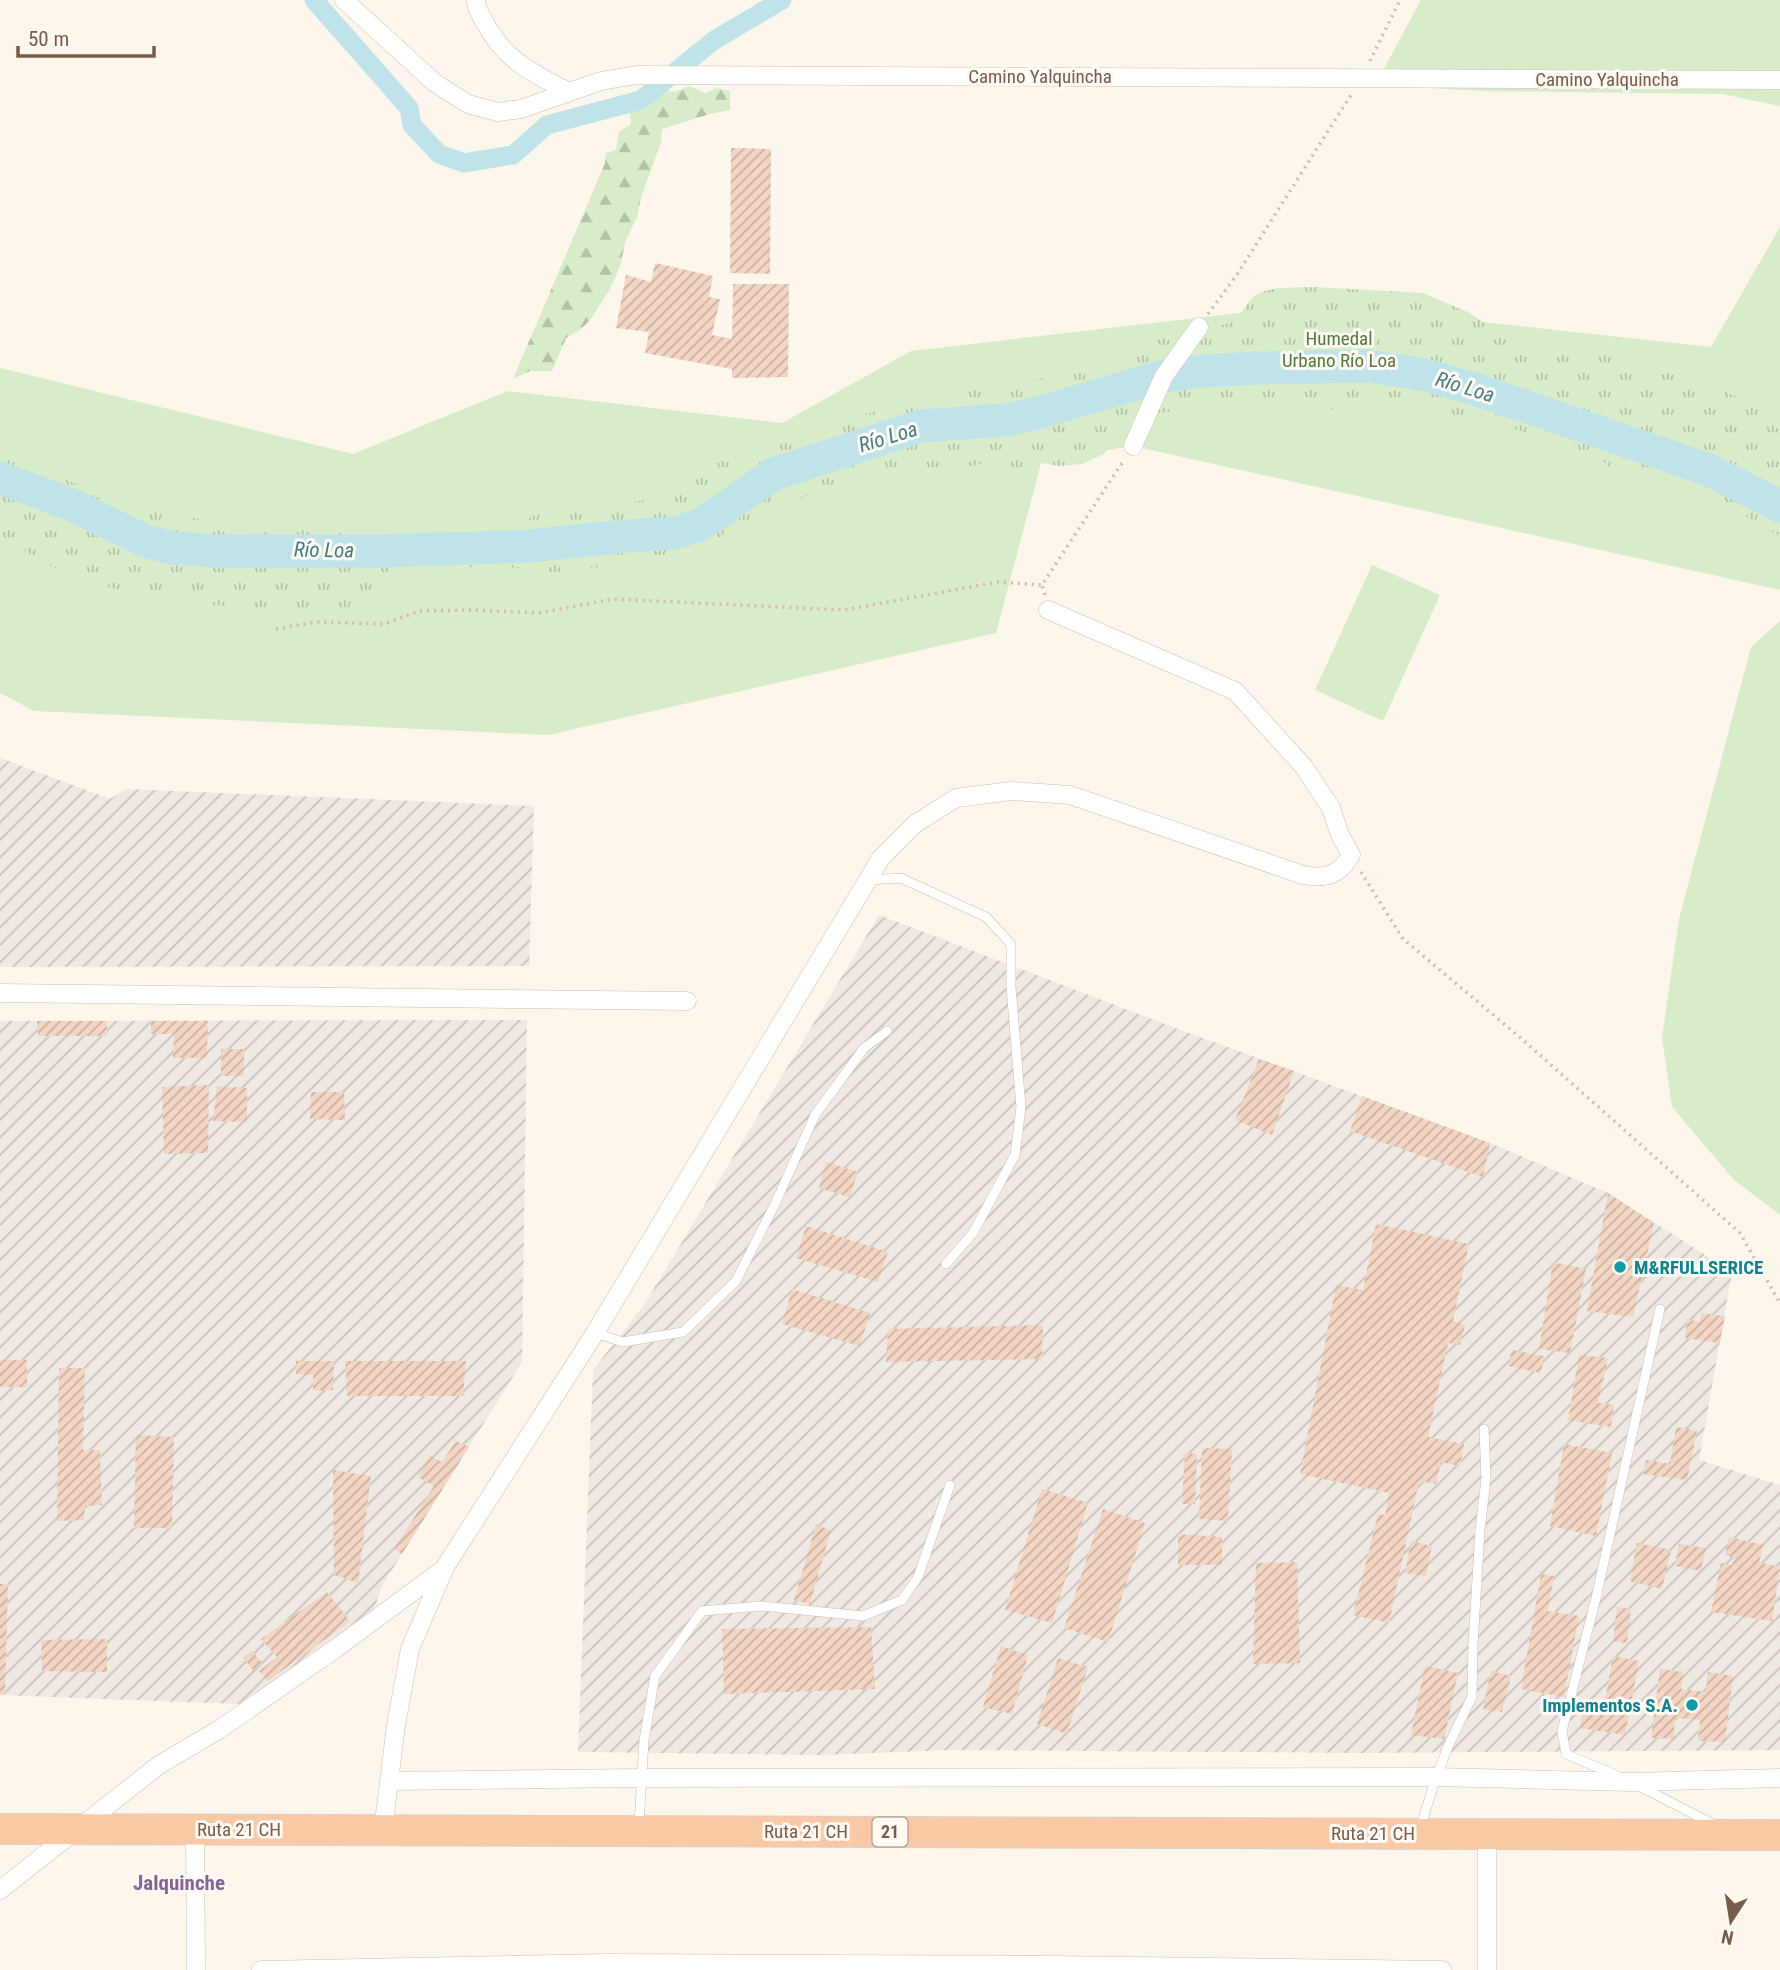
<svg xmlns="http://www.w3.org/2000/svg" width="1780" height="1970" viewBox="0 0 1780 1970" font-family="'Roboto Condensed',sans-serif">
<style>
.industrial{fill:url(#industrial-furrows)}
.grass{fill:#d8ecc9}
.forest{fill:url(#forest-firs)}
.park{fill:url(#park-tufts)}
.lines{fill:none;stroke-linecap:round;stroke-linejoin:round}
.canal{stroke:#bfe3e8;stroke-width:19}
.river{stroke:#bfe3e8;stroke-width:33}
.building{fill:url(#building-hatch)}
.service-casing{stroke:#d1beb0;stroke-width:10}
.minor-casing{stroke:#d1beb0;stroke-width:19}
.trunk-casing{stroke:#dad1cd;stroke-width:32}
.path{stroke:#d9b8a5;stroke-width:3.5;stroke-dasharray:2 5;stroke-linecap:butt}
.service{stroke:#fff;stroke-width:9}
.minor{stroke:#fff;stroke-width:18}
.trunk{stroke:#f9c8a4;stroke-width:30}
.culture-dot{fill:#0f9aa8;stroke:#fffaf3;stroke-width:2.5}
.labels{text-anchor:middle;stroke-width:6;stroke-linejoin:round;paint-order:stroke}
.shield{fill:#fffaf3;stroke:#a28b7f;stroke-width:2}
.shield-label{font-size:18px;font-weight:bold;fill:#7a5c4d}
.street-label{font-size:19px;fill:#7a5c4d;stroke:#fffaf3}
.park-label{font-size:19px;fill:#537a41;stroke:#fffaf3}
.culture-label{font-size:19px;font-weight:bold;fill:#0d838f;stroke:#fffaf3;text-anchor:start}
.water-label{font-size:21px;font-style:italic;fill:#437c86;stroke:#fffaf3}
.neighbourhood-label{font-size:21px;font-weight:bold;fill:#846695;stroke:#fffaf3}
</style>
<defs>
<pattern id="industrial-furrows" width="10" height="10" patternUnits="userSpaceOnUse" patternTransform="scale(1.75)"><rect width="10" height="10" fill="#efe9e4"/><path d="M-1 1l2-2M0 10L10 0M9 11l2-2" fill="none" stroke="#c7c0bb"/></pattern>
<pattern id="forest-firs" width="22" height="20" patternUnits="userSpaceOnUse" patternTransform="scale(1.75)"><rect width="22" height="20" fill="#d8ecc9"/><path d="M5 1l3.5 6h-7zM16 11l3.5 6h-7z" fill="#b4c2a5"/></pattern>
<pattern id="park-tufts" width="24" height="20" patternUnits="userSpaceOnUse" patternTransform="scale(1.75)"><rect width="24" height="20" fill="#d8ecc9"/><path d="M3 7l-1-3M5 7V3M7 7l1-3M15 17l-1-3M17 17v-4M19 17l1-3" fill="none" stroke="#b4c2a5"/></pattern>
<pattern id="building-hatch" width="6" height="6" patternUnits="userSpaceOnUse" patternTransform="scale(1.75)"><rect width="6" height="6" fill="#f3d5c3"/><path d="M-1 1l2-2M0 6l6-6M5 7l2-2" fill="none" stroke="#cab0a1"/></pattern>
</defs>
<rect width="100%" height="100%" fill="#fdf6ec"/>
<path class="industrial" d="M0,758L110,799L126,789L534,806L529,966L0,967Z
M879,915L1178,1029L1490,1143L1608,1193L1732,1272L1699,1460L1780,1485V1750L1362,1753L948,1750L821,1755L578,1752L593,1370L644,1305Z
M527,1020L522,1362L382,1586L369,1624L239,1704L0,1695V1021Z"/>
<path class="grass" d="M1421,0H1780V106L1722,94L1483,91L1375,85Z
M1780,227V590L1133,446L1042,460L996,633L548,735L34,711L0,693V368L353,454L508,391L782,423L911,351L1318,304L1711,347Z
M1372,565L1440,595L1383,721L1315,690Z
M1780,621V1215L1734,1180L1672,1107L1662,1038L1679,919L1751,647Z"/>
<path class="forest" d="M689,86L705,93L716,88L730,91V110L710,114L662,129L661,142L641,198L637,217L625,242L621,264L610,289L590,320L581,329L566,338L552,371H530L513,379L605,163L606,153L616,150L619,132L631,124L630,110L635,94L662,89L675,92Z"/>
<path class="park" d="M1314,287L1423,293L1470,313L1493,329L1514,340L1535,346L1548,344L1574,347L1716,387L1759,408L1780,431V536L1706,492L1669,476L1648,474L1625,477L1612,470L1597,454L1555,445L1522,431L1469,417L1448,416L1421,409L1388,407L1367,406L1344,410L1302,406L1214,407L1139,415L1121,430L1104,454L1082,464L1059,466L1041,463L1007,470L990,463L948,469L915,467L831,487L797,500L781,510L742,522L712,542L681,557L559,572L532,571L509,567H470L428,561L393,563L370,600L345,608L312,611L213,605L130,593L67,575L20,548L0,540V457L115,497L163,511L202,520L226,522L242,532L262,534L277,527L313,525L340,533L356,543L380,547L426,544L468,534L508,532L533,516L580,508L647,500L687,484L719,462L901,403L1066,374L1104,371L1129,363L1139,348L1150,341L1166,338C1191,356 1193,343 1213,330C1224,322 1230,326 1241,313C1247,307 1251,296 1259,293C1275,286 1296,288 1314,287Z"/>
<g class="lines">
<path class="canal" d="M314,0L409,108L412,125L439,154L464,163L513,155L547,125L641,100L713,41L782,0"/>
<path class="river" d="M0,478L70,504L145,541L172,548L215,551H383L529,546L615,537L674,533L700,525L774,474L921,426L1005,420L1034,414L1164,376L1203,371L1257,368L1369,366L1426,375L1481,391L1709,470L1780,506"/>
</g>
<path class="building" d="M731,148L771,149L770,274L730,273Z
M655,263L713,276L709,297L720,299L712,335L732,339L733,284H789L788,377L732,378V369L645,353L649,332L616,328L626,275L651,282Z
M37,1021H107V1036H38Z
M151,1021H208L207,1058H173L174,1034H151Z
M221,1049H244V1076H221Z
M1259,1059L1294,1071L1272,1135L1235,1120Z
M209,1085L208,1153L164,1154L162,1087Z
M217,1086L247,1088V1122L213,1121Z
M311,1092H344L345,1120L310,1119Z
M1362,1096L1490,1143L1483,1177L1350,1131Z
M826,1162L858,1172L850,1197L819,1188Z
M1608,1193L1654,1223L1633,1317L1587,1311Z
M1376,1224L1469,1244L1453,1321L1465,1325L1460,1345L1448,1343L1428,1437L1464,1444L1460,1466L1441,1462L1436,1484L1419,1481L1389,1623L1353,1615L1378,1514L1385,1515L1389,1493L1300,1474L1336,1285L1363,1290Z
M806,1226L888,1252L878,1282L796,1258Z
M1553,1262L1586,1269L1570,1353L1539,1349Z
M792,1289L870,1313L860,1346L782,1324Z
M1701,1313L1725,1316L1720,1343L1685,1338L1687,1319L1700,1322Z
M1043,1325L1042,1359L886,1362L888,1329Z
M1512,1350L1544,1356L1541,1373L1508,1366Z
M1579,1355L1608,1358L1598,1403L1614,1405L1611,1427L1568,1420Z
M0,1360H27V1387H0Z
M296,1361H334L333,1390L313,1391V1375L296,1374Z
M345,1361H466L463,1396H347Z
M59,1368H85L83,1450H100L102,1505L85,1506L84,1520L57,1521Z
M1676,1427L1697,1431L1687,1480L1643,1474L1646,1460L1670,1464Z
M136,1435L174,1437L172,1528H134Z
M456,1441L469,1447L402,1554L394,1549L434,1486L418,1477L430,1456L442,1462Z
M1564,1444L1612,1453L1596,1536L1550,1526Z
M1202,1448L1232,1449L1228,1521L1199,1519Z
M1185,1453L1197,1454L1195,1504H1182Z
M333,1470L371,1476L358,1583L334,1575Z
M1042,1489L1088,1503L1052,1623L1005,1610Z
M1103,1509L1145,1523L1108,1642L1064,1628Z
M816,1525L831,1530L810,1604L794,1600Z
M1178,1534L1222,1537V1565H1178Z
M1729,1537L1764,1545L1759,1562L1780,1567L1772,1621L1711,1612L1721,1563L1732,1565L1734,1558L1725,1555Z
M1411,1541L1432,1546L1426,1576L1405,1573Z
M1637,1543L1671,1550L1662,1589L1630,1581Z
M1679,1544L1706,1548L1701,1571L1675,1566Z
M1297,1562L1300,1663L1253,1664L1256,1563Z
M1541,1574L1554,1576L1548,1611L1579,1616L1564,1697L1521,1689Z
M0,1584H8L5,1695H0Z
M327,1592L350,1621L268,1681L259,1671L277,1657L261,1639Z
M1617,1607L1631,1609L1627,1643L1613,1641Z
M871,1627L875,1689L724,1694L722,1629Z
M107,1639V1672L42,1671L41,1640Z
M1001,1646L1028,1655L1012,1714L983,1707Z
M252,1651L262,1663L253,1670L243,1658Z
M1613,1656L1639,1661L1625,1735L1580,1728L1584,1707L1603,1711Z
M1058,1658L1088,1667L1067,1734L1037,1724Z
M1425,1666L1458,1673L1444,1739L1411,1735Z
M1660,1669L1683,1672L1681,1689L1706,1692L1708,1672L1733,1676L1725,1742L1698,1741L1700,1720L1675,1718L1674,1739L1651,1738Z
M1491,1671L1511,1676L1502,1712L1483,1709Z"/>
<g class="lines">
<g class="service-casing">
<path id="service" d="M868,880L901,878L986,917L1011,944V987L1021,1107L1015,1155L973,1233L946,1264
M595,1333L623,1342L683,1332L736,1281L775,1204L815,1115L864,1048L887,1031
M1618,1776L1566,1754L1562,1731L1596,1598L1660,1309
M1637,1785L1715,1825
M639,1825L644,1740L655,1676L702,1611L761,1606L863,1616L902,1600L918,1577L950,1485
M1420,1829L1436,1777L1450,1742L1472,1697L1473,1645L1480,1530L1486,1479L1484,1429"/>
</g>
<g class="minor-casing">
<path id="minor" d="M344,0L435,83L468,104L498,112L521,109L601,81L636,75L1780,80
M476,0C476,8 480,14 484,21C504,60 532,73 569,92
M1133,446L1164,376L1199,327
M0,993L687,1001
M389,1781L642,1778L1436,1777L1631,1782L1780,1778
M195,1829L196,1970
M383,1830L396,1725L410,1649L445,1567L595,1333L881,858L915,824L956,798L1011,791L1070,795L1303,875C1325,879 1339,876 1351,855L1340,835L1331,808L1304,767L1235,691L1048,610
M0,1890L159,1765L220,1729L335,1649L445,1568
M261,1970L608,1963L1052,1965L1442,1970
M1487,1970V1834"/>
</g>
<g class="trunk-casing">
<path id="trunk" d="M0,1829L1780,1835"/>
</g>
<path class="path" d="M1370,61L1400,0
M1208,314L1236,276L1351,95
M1045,595L1042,585L1124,460
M276,629L316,622L384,624L419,611L471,610L539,613L613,599L844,610L998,582L1042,585
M1361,872L1403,939L1522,1039L1740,1233L1780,1303"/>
<use href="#service" class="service"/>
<use href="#minor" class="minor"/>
<use href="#trunk" class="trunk"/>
</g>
<g class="culture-dot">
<circle cx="1620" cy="1267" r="7"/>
<circle cx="1692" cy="1705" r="7"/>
</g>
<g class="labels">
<rect class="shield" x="872.5" y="1817.5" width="35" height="29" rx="5"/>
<g class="shield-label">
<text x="890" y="1838">21</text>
</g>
<g class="street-label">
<text x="1040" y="83">Camino Yalquincha</text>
<text x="1607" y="86">Camino Yalquincha</text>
<text x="239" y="1836">Ruta 21 CH</text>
<text x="806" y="1838">Ruta 21 CH</text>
<text x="1373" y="1840">Ruta 21 CH</text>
</g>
<g class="park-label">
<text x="1339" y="345">Humedal<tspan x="1339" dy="22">Urbano Río Loa</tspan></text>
</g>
<g class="culture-label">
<text x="1634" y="1274">M&amp;RFULLSERICE</text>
<text x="1678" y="1712" text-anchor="end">Implementos S.A.</text>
</g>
<g class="water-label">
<text transform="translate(1465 387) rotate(17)" y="7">Río Loa</text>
<text transform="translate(888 437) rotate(-17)" y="7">Río Loa</text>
<text transform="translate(324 550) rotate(1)" y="7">Río Loa</text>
</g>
<g class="neighbourhood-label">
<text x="179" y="1890">Jalquinche</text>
</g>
</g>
<g transform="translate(1731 1921) rotate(192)" stroke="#fffaf3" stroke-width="5" paint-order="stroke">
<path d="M0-5L12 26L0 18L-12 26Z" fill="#7a5c4d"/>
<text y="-10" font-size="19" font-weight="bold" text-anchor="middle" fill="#7a5c4d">N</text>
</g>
<path d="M18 46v10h136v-10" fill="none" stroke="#7a5c4d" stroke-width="3.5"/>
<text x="28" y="46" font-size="21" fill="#7a5c4d" stroke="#fffaf3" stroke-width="5" paint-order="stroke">50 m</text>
</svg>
